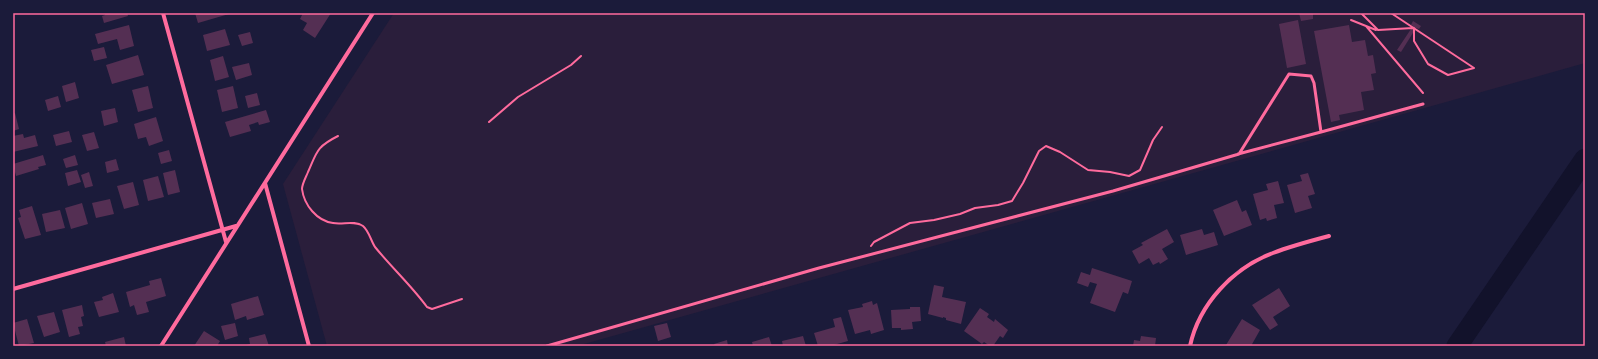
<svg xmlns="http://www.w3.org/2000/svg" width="1598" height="359" viewBox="0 0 1598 359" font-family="Montserrat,sans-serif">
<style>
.green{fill:#2a1e3b}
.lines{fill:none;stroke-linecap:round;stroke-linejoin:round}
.river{stroke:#12122b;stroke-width:21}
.building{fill:#542f53}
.path{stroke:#ff6b9d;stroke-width:2}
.service{stroke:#ff6b9d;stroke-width:3}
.minor{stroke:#ff6b9d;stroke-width:4}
.neatline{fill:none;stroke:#ff6b9d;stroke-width:1.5}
</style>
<rect width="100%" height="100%" fill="#1b1b3a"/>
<path class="green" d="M394,13H1585V63L577,346H327L283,184Z"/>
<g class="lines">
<path class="river" d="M1457,346L1585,159"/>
</g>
<path class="building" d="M105,13H127L128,16L104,23L102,16L105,15Z
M195,13H229V14L198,23Z
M303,13H331L315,38L303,30L307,23L300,19Z
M1299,13H1313V19L1301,21Z
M1298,20L1306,64L1287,68L1279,24Z
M1413,21L1421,26L1419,29L1416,28L1401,52L1397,50L1413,26L1411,25Z
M129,25L134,46L120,50L117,39L98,44L95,34Z
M1349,25L1352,42L1365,40L1368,56L1373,55L1376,73L1371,74L1374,90L1361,92L1364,110L1339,115L1340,120L1331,122L1314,31Z
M225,29L230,45L207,51L203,35Z
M250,32L253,43L242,46L238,35Z
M104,47L107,58L94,61L91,50Z
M138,55L144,75L112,84L106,65Z
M223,56L229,77L215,81L210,60Z
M249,63L252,75L236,80L232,67Z
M75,82L79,98L66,102L62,86Z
M148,86L153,108L138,112L132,90Z
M233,86L238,108L222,112L217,90Z
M257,93L260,105L248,108L245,96Z
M58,96L61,107L48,111L45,100Z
M115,108L118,122L104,126L101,111Z
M266,110L270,122L259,125L258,122L249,125L251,131L230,137L225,122Z
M15,113L19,129L13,131V114Z
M156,117L163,141L149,146L146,137L138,139L134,124Z
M69,131L72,142L56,146L53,135Z
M94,132L99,148L87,151L82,135Z
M23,134L24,138L35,135L38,146L13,152V136Z
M169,150L172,161L161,164L158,153Z
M43,155L46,165L38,167L39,169L16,176L13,164Z
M75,155L78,165L66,168L63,159Z
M116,159L119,170L107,173L105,162Z
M77,170L81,182L68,186L65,173Z
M175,170L180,192L168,195L163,173Z
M89,172L93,186L85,188L81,175Z
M1308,173L1315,194L1308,196L1312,208L1295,213L1287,185L1302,181L1300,175Z
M158,176L164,197L148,201L143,180Z
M1278,181L1284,203L1274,205L1277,218L1267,221L1266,218L1260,220L1253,194L1268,190L1266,184Z
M133,182L139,205L124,209L117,186Z
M110,199L114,214L96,218L92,203Z
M1237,200L1242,212L1246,210L1252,225L1224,236L1213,210Z
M82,203L88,224L71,229L65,208Z
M32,206L41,235L25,239L18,218L21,217L19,210Z
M60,210L65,228L46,232L42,214Z
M1167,229L1174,242L1162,249L1168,259L1160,264L1159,262L1153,265L1149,258L1139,264L1132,251L1143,245L1141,243Z
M1202,229L1204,235L1214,232L1218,245L1186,255L1180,235Z
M1092,268L1132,281L1128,294L1123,292L1115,312L1090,303L1097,284L1090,282L1088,287L1077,283L1081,272L1090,275Z
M161,278L166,296L146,302L149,312L137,315L134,305L130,307L126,292L150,285L149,281Z
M934,285L944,287L942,297L966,302L961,324L946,320V318L943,317V318L928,314Z
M1279,288L1290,306L1273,317L1278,325L1270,330L1252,305Z
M113,293L119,312L99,317L94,302L103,300L102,297Z
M258,296L264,315L247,320L246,316L235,320L231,304Z
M872,301L873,305L877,303L884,330L871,334L870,330L855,334L848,310L863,307L862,304Z
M82,305L84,316L81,317L83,326L78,327L80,334L69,337L62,310Z
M910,307H920L921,321L912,322L913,329L901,330V328H892L891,310L910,309Z
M980,308L989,314L987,317L994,322L995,319L1008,330L1003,338L1000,336L993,346H990L984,342L982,344L964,331Z
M54,312L60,332L44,337L37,316Z
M841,317L848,341L830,346H818L814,333L835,327L833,319Z
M27,319L34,343L19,346L13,323Z
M1242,319L1260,330L1251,346H1228L1226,345Z
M235,323L238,336L225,340L221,326Z
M667,323L671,337L658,341L654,326Z
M204,331L220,341L217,346H194Z
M265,334L269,346H243L250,344L249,338Z
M803,336L806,346H783L782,341Z
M1141,336L1156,338L1155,346H1133L1134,340L1140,341Z
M124,337L126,346H106L105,342Z
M769,337L772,346H753L752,342Z
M727,340L728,346H715L714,344Z"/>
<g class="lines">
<path class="path" d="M1361,13L1378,30L1413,28
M1391,13L1474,68L1448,75L1428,64L1414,41V28
M1351,20L1376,30
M1366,26L1423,93
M489,122L518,97L571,65L581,56
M338,136C316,147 317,152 308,172C306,177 302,184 302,189C304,205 317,221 333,223C343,225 354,220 363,226C369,231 371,241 375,247C392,268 411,285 427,307L432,309L462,299
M871,246L874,242L910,223L934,220L960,214L975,208L998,205L1012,201L1023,183L1039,151L1046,146L1060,152L1088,170L1110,172L1129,176L1140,170L1153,140L1162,127"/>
<path class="service" d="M1321,132L1423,104
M547,346L819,268L1113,191L1239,154L1289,74L1311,76L1314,83L1321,132L1238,154"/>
<path class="minor" d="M163,13L226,242
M265,183L309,346
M13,289L236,226
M161,346L373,13
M1190,346C1199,304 1233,268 1273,253C1291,246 1310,241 1329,236"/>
</g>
<rect width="1598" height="359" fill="none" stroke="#1b1b3a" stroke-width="28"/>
<rect x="14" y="14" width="1570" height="331" class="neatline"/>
</svg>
